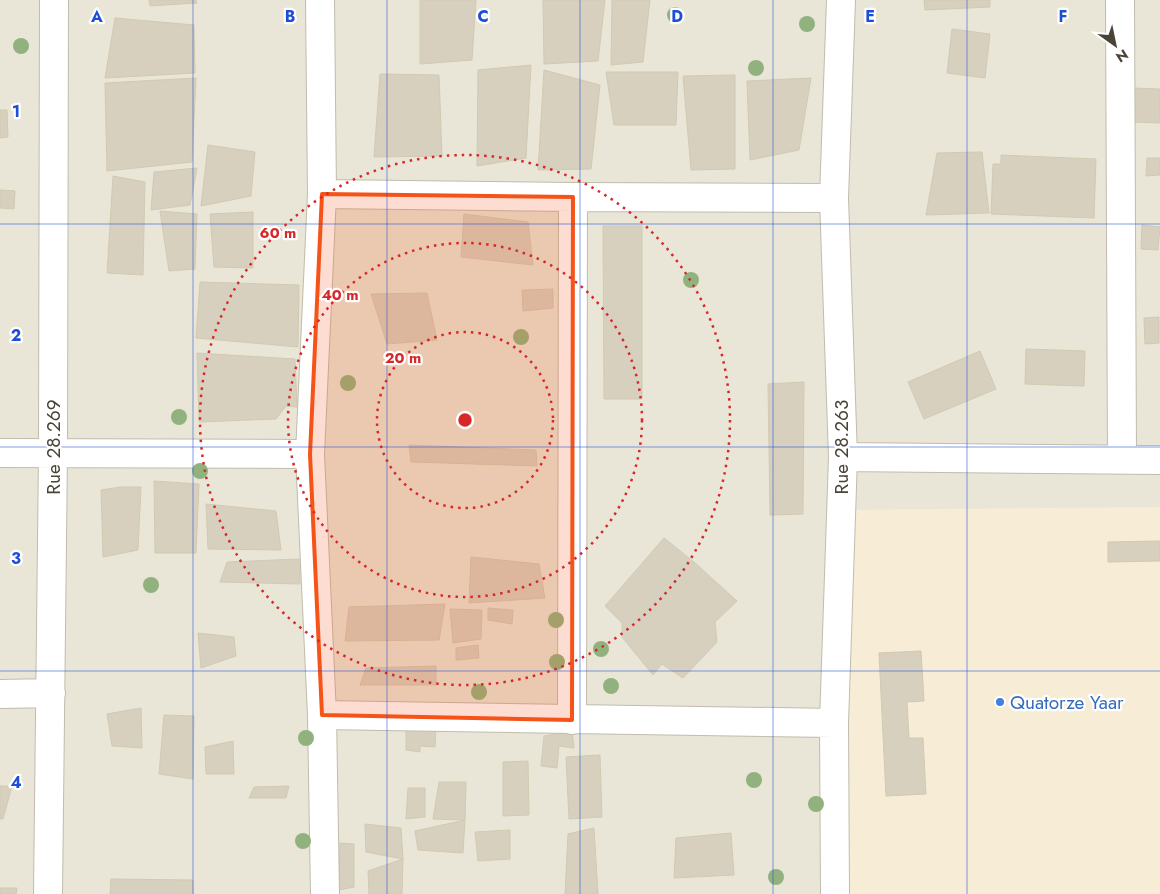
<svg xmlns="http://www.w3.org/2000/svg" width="1160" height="894" viewBox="0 0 1160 894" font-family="Jost,sans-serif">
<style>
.residential{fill:#e9e6d7}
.commercial{fill:#f7ecd5}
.building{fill:#d7d0bf;stroke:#d2c9b1}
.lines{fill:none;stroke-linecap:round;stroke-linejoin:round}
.minor-casing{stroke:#c1bcac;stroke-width:30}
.minor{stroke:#fff;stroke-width:28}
.tree{fill:#91b27f}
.marked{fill:#f65319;fill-opacity:0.2;stroke:#f65319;stroke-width:4;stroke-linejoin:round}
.grid{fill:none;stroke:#1d4ed8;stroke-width:1;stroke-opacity:0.55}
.ring{fill:none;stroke:#d62828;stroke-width:2.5;stroke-dasharray:2.5 5}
.shop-dot{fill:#3f7fe0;stroke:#fff;stroke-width:2}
.labels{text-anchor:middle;stroke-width:4.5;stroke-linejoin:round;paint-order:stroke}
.street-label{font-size:19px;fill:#494437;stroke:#fff}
.shop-label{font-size:19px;fill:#366cbe;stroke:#fff;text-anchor:start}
.grid-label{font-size:16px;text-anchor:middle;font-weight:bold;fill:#1d4ed8;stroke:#fff;stroke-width:4.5;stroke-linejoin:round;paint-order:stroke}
.centre{fill:#d62828;stroke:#fff;stroke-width:2.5}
.ring-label{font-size:15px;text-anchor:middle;font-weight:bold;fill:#d62828;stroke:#fff;stroke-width:4.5;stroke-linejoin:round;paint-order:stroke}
</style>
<rect width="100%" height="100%" fill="#f5f3ea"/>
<path class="residential" d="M0,0H1160V894H0Z"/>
<path class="commercial" d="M1160,507V894H840L839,510Z"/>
<path class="building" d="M149,0H196L197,3L150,6Z
M420,0H476L472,60L420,64Z
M543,0H605L598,61L544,64Z
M612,0H650L643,62L611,65Z
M924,0H990V7L925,10Z
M115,18L194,25L195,73L105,78Z
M952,29L990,34L985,78L947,73Z
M531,65L526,158L477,166L478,70Z
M544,70L600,85L591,169L538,170Z
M606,72H678L676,125H614Z
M380,74L439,75L442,156L374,157Z
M735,75V169L691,170L683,76Z
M196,78L192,162L107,171L105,83Z
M811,78L799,150L750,160L747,81Z
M1133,88L1160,89V123L1131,122Z
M0,110H7L8,137L0,138Z
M208,145L255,152L251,196L201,206Z
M982,152L989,213L926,215L937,153Z
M1001,155L1096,159L1094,218L991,214L993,164H1001Z
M1147,158H1160V175L1146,176Z
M197,168L190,205L151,210L154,172Z
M113,176L145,182L143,275L107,273Z
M0,190L15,191L14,209L0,208Z
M160,211L197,214L195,269L169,271Z
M253,212V268L214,267L210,214Z
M464,214L528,222L533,265L461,257Z
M1142,225L1160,227L1158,250L1141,249Z
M603,226H642V399H604Z
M200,282L299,285L298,347L196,338Z
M553,289V308L523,311L522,290Z
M427,293L437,340L387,344L371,294Z
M1159,317V343L1145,344L1144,318Z
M1026,349L1085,351L1084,386L1025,384Z
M980,351L996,389L924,419L908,382Z
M197,353L295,359L297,407L286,406L276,419L199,422Z
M804,382L803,514L770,515L768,384Z
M409,445L536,450L537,466L411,462Z
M154,481L199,484L196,553H155Z
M120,487H141L138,550L103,557L101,490Z
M206,504L276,511L281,550L208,549Z
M664,538L694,562L737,601L715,622L717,642L683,678L662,664L653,675L622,637V623L605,606Z
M1160,541V561L1108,562V542Z
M471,557L539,564L545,598L469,603Z
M299,559L300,584L220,582L227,562Z
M445,604L439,640L345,641L349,607Z
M488,608L513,610L512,624L488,620Z
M450,609L482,610L481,639L453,643Z
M198,633L234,637L236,656L201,668Z
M478,645L479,658L456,660V648Z
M921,651L924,701L907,702L909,738H923L926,794L886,796L879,653Z
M436,666V685H360L366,668Z
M141,708L142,748L112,746L107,714Z
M164,715L194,716L193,779L159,774Z
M436,727L435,747L420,746V752L406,750V731Z
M572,731L574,748L559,746L557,768L541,766L544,736Z
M233,741L234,774H206L205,747Z
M600,755L602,817L569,819L566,757Z
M528,761L529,815L503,816V762Z
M439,782H466L465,820L433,819Z
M0,786H12L3,819H0Z
M289,786L286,798H249L254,787Z
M408,788H425V817L406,819Z
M465,820L463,853L418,850L415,831Z
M365,824L401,828L403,859L366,852Z
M594,828L598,894H565L568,834Z
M510,830V859L478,861L475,832Z
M731,833L734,875L674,878L676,838Z
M340,843L354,844V887L339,890Z
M403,859L402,894H369L368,871Z
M111,879L193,880V894H110Z
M0,888H17L16,894H0Z"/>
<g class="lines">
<g class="minor-casing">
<path id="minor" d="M320,0L322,194L310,454L322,715L325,894
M1120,0L1122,458
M322,194L573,197L834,198
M0,453L310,454
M843,457L1160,460
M0,694L51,693
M322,715L834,723
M572,720L573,197
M48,894L53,453L54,0
M835,894L834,723L843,457L834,198L841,0"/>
</g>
<use href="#minor" class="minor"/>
</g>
<g class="tree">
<circle cx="675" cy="15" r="8"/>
<circle cx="807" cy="24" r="8"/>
<circle cx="21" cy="46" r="8"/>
<circle cx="756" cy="68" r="8"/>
<circle cx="691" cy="280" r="8"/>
<circle cx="521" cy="337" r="8"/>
<circle cx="348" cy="383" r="8"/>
<circle cx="179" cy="417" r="8"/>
<circle cx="200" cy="471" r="8"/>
<circle cx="151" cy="585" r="8"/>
<circle cx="556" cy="620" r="8"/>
<circle cx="601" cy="649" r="8"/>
<circle cx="557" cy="662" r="8"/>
<circle cx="611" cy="686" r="8"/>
<circle cx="479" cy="692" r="8"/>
<circle cx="306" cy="738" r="8"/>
<circle cx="754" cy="780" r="8"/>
<circle cx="816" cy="804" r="8"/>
<circle cx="303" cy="841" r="8"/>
<circle cx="776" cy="877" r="8"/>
</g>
<path class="marked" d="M322,194L573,197L572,720L322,715L310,454Z"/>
<path class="grid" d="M193,0V894M387,0V894M580,0V894M773,0V894M967,0V894M0,224H1160M0,447H1160M0,671H1160"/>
<g class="ring">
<circle cx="465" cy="420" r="88"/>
<circle cx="465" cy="420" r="177"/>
<circle cx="465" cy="420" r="265"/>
</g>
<circle class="shop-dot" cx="1000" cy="702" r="5"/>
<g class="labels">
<g class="street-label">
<text transform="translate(53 447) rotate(-90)" y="7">Rue 28.269</text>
<text transform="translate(841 447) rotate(-90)" y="7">Rue 28.263</text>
</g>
<g class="shop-label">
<text x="1010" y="709">Quatorze Yaar</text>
</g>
</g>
<g class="grid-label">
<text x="97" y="22">A</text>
<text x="290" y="22">B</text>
<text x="483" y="22">C</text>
<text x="677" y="22">D</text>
<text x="870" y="22">E</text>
<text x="1063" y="22">F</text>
<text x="16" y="117">1</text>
<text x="16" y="341">2</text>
<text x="16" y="564">3</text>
<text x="16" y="788">4</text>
</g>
<circle cx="465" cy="420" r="8" class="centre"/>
<g class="ring-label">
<text x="278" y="238">60 m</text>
<text x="340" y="300">40 m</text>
<text x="403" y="363">20 m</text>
</g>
<g transform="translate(1115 45) rotate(147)" stroke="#ffffff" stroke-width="4" paint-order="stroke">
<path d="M0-4L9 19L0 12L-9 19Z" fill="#494437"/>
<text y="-8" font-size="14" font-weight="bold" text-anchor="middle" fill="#494437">N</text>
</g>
</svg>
